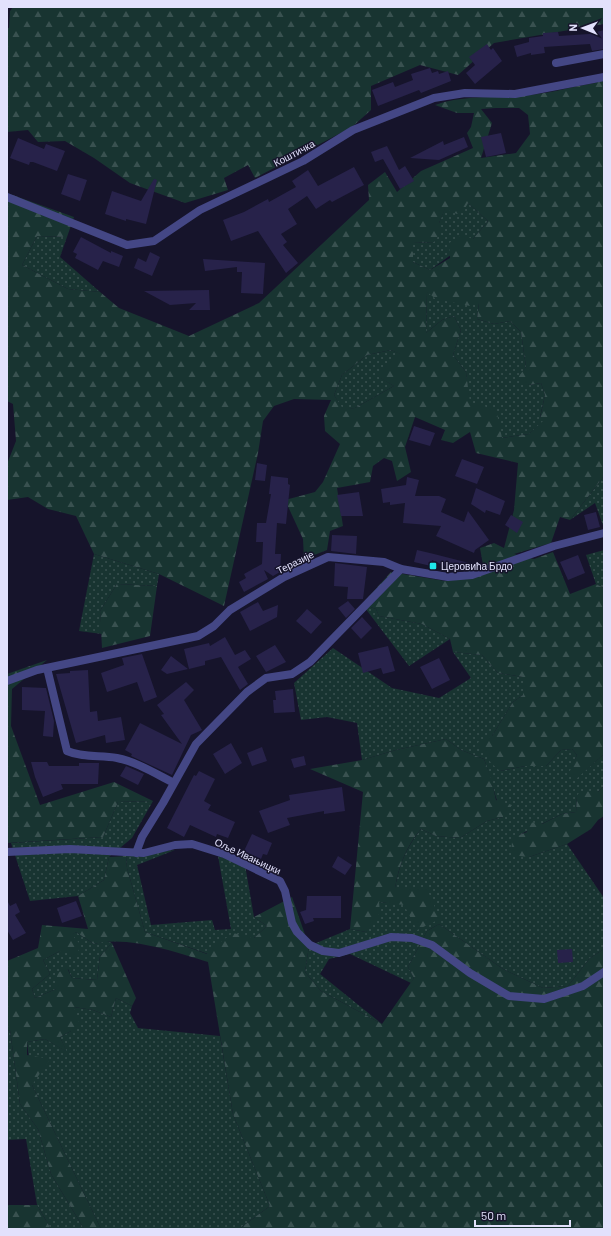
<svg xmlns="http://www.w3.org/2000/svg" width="611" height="1236" viewBox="0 0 611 1236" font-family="Barlow,sans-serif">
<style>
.grass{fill:url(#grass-dots)}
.forest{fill:url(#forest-firs);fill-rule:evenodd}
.building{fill:#27224a}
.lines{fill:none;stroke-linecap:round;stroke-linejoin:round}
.minor{stroke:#444785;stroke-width:8}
.tertiary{stroke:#444785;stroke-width:8}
.poi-dot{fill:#1fe6ea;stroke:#16142b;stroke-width:1.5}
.labels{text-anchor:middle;stroke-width:3;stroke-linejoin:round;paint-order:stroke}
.street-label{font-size:10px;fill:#e2e1fc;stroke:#16142b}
.poi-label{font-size:10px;fill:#e2e1fc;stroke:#16142b;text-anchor:start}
</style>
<defs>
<pattern id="grass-dots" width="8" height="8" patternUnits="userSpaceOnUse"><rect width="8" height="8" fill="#183431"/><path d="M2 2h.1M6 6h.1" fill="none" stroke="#395150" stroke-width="1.8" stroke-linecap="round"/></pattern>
<pattern id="forest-firs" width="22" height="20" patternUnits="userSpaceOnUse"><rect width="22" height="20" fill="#183431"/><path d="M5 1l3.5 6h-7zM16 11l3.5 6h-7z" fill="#395150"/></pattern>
</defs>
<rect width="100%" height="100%" fill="#16142b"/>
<path class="grass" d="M468,203L488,221L473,239L430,270L413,262V243L434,242L439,223L445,208Z
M37,236L67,237L60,257L100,292L68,289L22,265Z
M427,292L479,303L477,319L494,324L510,321L521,332L526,367L520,376L529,385L541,383L545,395L540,417L544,421L529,434L502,438L469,403L466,372L453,355L461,330L454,316L442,320L426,333Z
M391,350L401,354L376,375L394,386L355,408L343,410L334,395L342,375L367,355Z
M604,476V528L595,503L570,520Z
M604,550V588L596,584L586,555Z
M94,554L159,574L157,586L117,584L100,611L102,634L79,631Z
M362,604L376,609L379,616L422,624L450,639L409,666Z
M333,648L392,688L439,698L471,678L453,652L482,655L498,673L523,677V695L513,702L492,736L500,771L525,766H546L561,750L572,749L577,755L570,773L574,780L604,754V786L598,792L577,796L576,812L562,814L519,835L529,857L567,844L604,898V949L590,958L568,986L543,988L503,969L439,924L427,931L408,967L414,978L411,983L350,954L329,959L320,974L382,1024L321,991L305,972L309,946L350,929L366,932L379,902L404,904L439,919L395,888C400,863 405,850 421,829L436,836L460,838L487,821L503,817C495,798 491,778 484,759L461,750L446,739L396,750L362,760L357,723L327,717L301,720L294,683Z
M153,801L132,838L109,857L104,880L78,896L30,901L11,843L103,837L118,802Z
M175,850L137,865L151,925L212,920L215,930L231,929L218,856L245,865L254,917L267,926L254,938L208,954L145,932L127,868L126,856Z
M76,932L94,944L106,941L112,943L100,956L97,980L72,978L68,969L56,989L35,998L32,989L50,974L43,960L60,951L71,935Z
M116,998L132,1006L130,1013L138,1028L220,1036L233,1114L270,1206L239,1229H101L32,1085L27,1042L45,1039L66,1051L60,1037L71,1031L74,1007L93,1010L111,1017Z
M10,1030L20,1104L38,1129L51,1174L84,1229H51L37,1205L26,1139L7,1140V1031Z"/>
<path class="forest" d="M13,7H604V24L494,43L458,75L420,65L371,86V110L352,127L255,178L248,165L224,178L228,190L185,203L130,183L94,158L65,141L38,142L28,130L7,132V28H9L10,11Z
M604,79V476L570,520L560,517L551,543L514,554L534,559L553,552L570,594L596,584L604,588V754L574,781L569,773L577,755L572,749L561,750L546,766H525L500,771L491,763L478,742L492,736L513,702L523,695V677L498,673L482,655L453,652L450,639L422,624L379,616L376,609L362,604L391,572L445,581L483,565L480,548L494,543L504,548L514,510L518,463L476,453L470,432L453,443L441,440L445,430L415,417L405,447L411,472L397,481L392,461L384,458L373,466L370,482L337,488L343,526L330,531L327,550L304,559L303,539L285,500L315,492L323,482L340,444L325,431L324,416L331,400L294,399L274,406L263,421L258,453L224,606L159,574L94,554L76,516L48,509L28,497L7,500V464L16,441L13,404L7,401V193L74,217L67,237L37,236L22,265L68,289L100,292L119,308L189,336L259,303L369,200L368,185L385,172L397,192L421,171L473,148L467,133L471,127L474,113H457L435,105C463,95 490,98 519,96C544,95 570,87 595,83ZM496,108H519L528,115L530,134L516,153L481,158L492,123L481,109ZM468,203L488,221L473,239L462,235L449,243L450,258L430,270L413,262V243L434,242L441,232L439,223L445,209L457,214L463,212ZM427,292L436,299L470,306L479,303L477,319L494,324L510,321L521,332L526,367L519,376V381L529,385L541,383L545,395L540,418L543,421L529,434L502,438L496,409L470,403L466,372L453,355L461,330L454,316L442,320L426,333ZM391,350L400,354L375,375L394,386L355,408L343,409L334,395L342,375L367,355Z
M117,584L157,586L150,636L102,648L100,611Z
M47,660L12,689L11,726L40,805L114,782L153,801L118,802L103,837L7,843V674Z
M446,739L461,750L484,759L491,778L496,800L512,805L503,817L487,821L460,838L436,836L421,829C406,847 399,865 395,888L427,889L440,919L417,930L404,905L379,902L380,913L366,932L350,929L363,792L310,769L362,760L396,750Z
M604,786V816L598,820L591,829L567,844L529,857L511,855L512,842L519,835L527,832L529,822L542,824L562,814L576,812L577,796L580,791L598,792Z
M126,856L127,868L145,932L207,954L208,951L233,933L254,938L267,926L254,917L292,897L309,946L305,972L321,991L382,1024L414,978L408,967L427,931L439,924L503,969L543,988L568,986L590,958L604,949V1229H239L270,1206L233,1114L208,962C176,952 126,935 94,944L76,932L72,935L81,945L76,956L60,951L43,960L50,974L32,989L35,998L56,989L57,973L67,968L72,978L97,980L100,956L112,943L136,998L132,1006L116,998L111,1017L93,1010L74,1007L81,1028L71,1031L60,1037L67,1052L45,1039L27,1042V1055L50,1059L32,1085L101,1229H84L51,1174L38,1129L20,1104L10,1030L7,1031V961L38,948L42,925L88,929L78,896L104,880L109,857Z
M7,1205H37L51,1229H7Z"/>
<path class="building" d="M604,30V49L592,51L590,44L544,47L545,53L531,55V53L517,57L514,46L529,42V38L543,36V33L558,32L559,36L589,34Z
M487,44L491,50L493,48L502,61L475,84L466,73L475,65L469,57Z
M430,68L432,73L438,71L439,74L448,71L451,81L421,93L419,90L378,106L372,90L393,82L395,87L413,80L411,74Z
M501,133L506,153L486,157L481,137Z
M464,137L468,147L439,160L410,158L443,141L444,145Z
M18,138L44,149L46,144L65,151L57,171L33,162H30L29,165L10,158Z
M387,146L399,170L405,166L414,181L400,189L383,159L375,162L371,152Z
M354,167L364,185L332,202L330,200L316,209L307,196L288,209L297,224L281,234L287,242L283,245L298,263L286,273L258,231L231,241L223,220L244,212L268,199L269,202L296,187L292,181L308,170L318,186Z
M68,174L87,180L80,201L61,194Z
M154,179L157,180L146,224L126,219V221L105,214L112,191L141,201Z
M81,237L111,253V251L123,256L119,267L103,261L98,270L75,258L77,254L73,252Z
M150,252L160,257L152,276L134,268L138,258L146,262Z
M203,259L265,263L263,294L241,293L242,272H237V267L205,271Z
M209,290L210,310H189L196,303L170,305L144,291Z
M414,426L435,433L430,446L409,440Z
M462,459L484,467L477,484L455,476Z
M257,463L267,465L265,481L255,480Z
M271,476L288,478V484L290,485L286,524L277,523L275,554H281L280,572L273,576L264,570L268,579L244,592L239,582L246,578L244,574L262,564L263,542H256L257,523H266L271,494H269Z
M407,477L419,480L415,496H439L446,499L441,512L464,522L468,511L489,540L475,550L474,553L436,536L441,526L403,523L405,503L390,505V502L383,503L381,489L406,485Z
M476,488L505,501L500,515L486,510L485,513L471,504Z
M359,492L363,516H341L337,495Z
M596,512L600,527L588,530L584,515Z
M511,515L523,522L517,533L505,525Z
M332,535L357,536L356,554L331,551Z
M417,550L434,554L469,563L466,570L455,571L432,560L431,566L414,562Z
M578,555L585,573L568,580L560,562Z
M335,563L367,567L363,599H347L348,587L334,586Z
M348,601L355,609L346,618L338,608Z
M258,602L263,611L278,605L277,617L250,631L240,612Z
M307,609L322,622L311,634L296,621Z
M362,617L372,628L361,639L351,628Z
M225,637L235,655L245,650L251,659L238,667L248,684L240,690L221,657L205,661V665L189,669L184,649L209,643L210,646Z
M275,645L286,662L266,672L256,656Z
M388,646L395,671L383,674L381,668L363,673L358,653Z
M142,654L157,697L144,702L137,682L107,692L101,673L124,665L122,658Z
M171,656L188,669L167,674L161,670Z
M439,658L450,680L432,689L420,667Z
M88,670L90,712L97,711L98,721L121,717L125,740L106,743L105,735L76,743L56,674L70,673V671Z
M186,682L194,690L184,700L202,730L191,735L172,775L131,756L132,754L125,750L140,723L182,744L161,715L164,714L157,705Z
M22,687L46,688L54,721L53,737L43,736L45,711L22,710Z
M293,689L295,712L274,713L273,700H276L275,691Z
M231,743L242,763L225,774L213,754Z
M262,747L267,761L252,766L247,753Z
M304,756L306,765L294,768L291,759Z
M31,762H47L49,766H79V763H99L98,784H61L63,789L43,797L35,777Z
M126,766L144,774L138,785L120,776Z
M199,771L215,779L204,801L211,805L208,810L235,822L228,838L217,834L216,837L190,825L184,837L167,828L194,775L196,776Z
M342,787L345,811L324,814V811L287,818L290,825L268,833L259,811L290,800L289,795Z
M252,834L272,843L267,855L263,854L261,859L244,851Z
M338,856L352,865L345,875L332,867Z
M307,896H341V918H313L314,921L305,924L300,912L306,910Z
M7,900L10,906L16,903L20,912L15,915L26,933L13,940L7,930Z
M76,901L82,916L62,923L57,908Z
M572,949L573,962L558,963L557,950Z"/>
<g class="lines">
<path class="minor" d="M556,63L604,54
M7,197L127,245L154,241L200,210L303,161L353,130L434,98L465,93L515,94L604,77
M47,668L67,751C83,758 100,755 117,758C137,762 156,774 174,783
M7,852L70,849L144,853L175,845L192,844L224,854L280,881L285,891L292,923L297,932L310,945L323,951L339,953L391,937L412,938L432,945L470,973L509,996L544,999L583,986L604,972
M136,853L142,837L163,803L196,744L247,692L266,678L292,674L310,662L401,569"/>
<path class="tertiary" d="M7,681L37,670L198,636L214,626L230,610L284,577L328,557L384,562L401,569L448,577L472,575L554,546L604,533"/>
</g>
<rect class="poi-dot" x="429" y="562" width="8" height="8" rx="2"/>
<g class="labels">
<g class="street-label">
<text transform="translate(294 153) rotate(-28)" y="4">Коштичка</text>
<text transform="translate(295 562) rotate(-26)" y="4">Теразије</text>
<text transform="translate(248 856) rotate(25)" y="4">Оље Ивањицки</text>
</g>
<g class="poi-label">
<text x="441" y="570">Церовића Брдо</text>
</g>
</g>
<rect width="611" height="1236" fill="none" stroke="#e2e1fc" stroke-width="16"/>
<g transform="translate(583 28) rotate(271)" stroke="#16142b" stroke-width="3" paint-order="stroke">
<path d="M0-3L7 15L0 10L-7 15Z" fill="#e2e1fc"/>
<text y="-6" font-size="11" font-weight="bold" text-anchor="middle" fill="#e2e1fc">N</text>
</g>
<path d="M475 1220v6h95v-6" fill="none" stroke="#e2e1fc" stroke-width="2"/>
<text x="481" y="1220" font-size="12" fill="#e2e1fc" stroke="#16142b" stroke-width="3" paint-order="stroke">50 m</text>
</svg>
